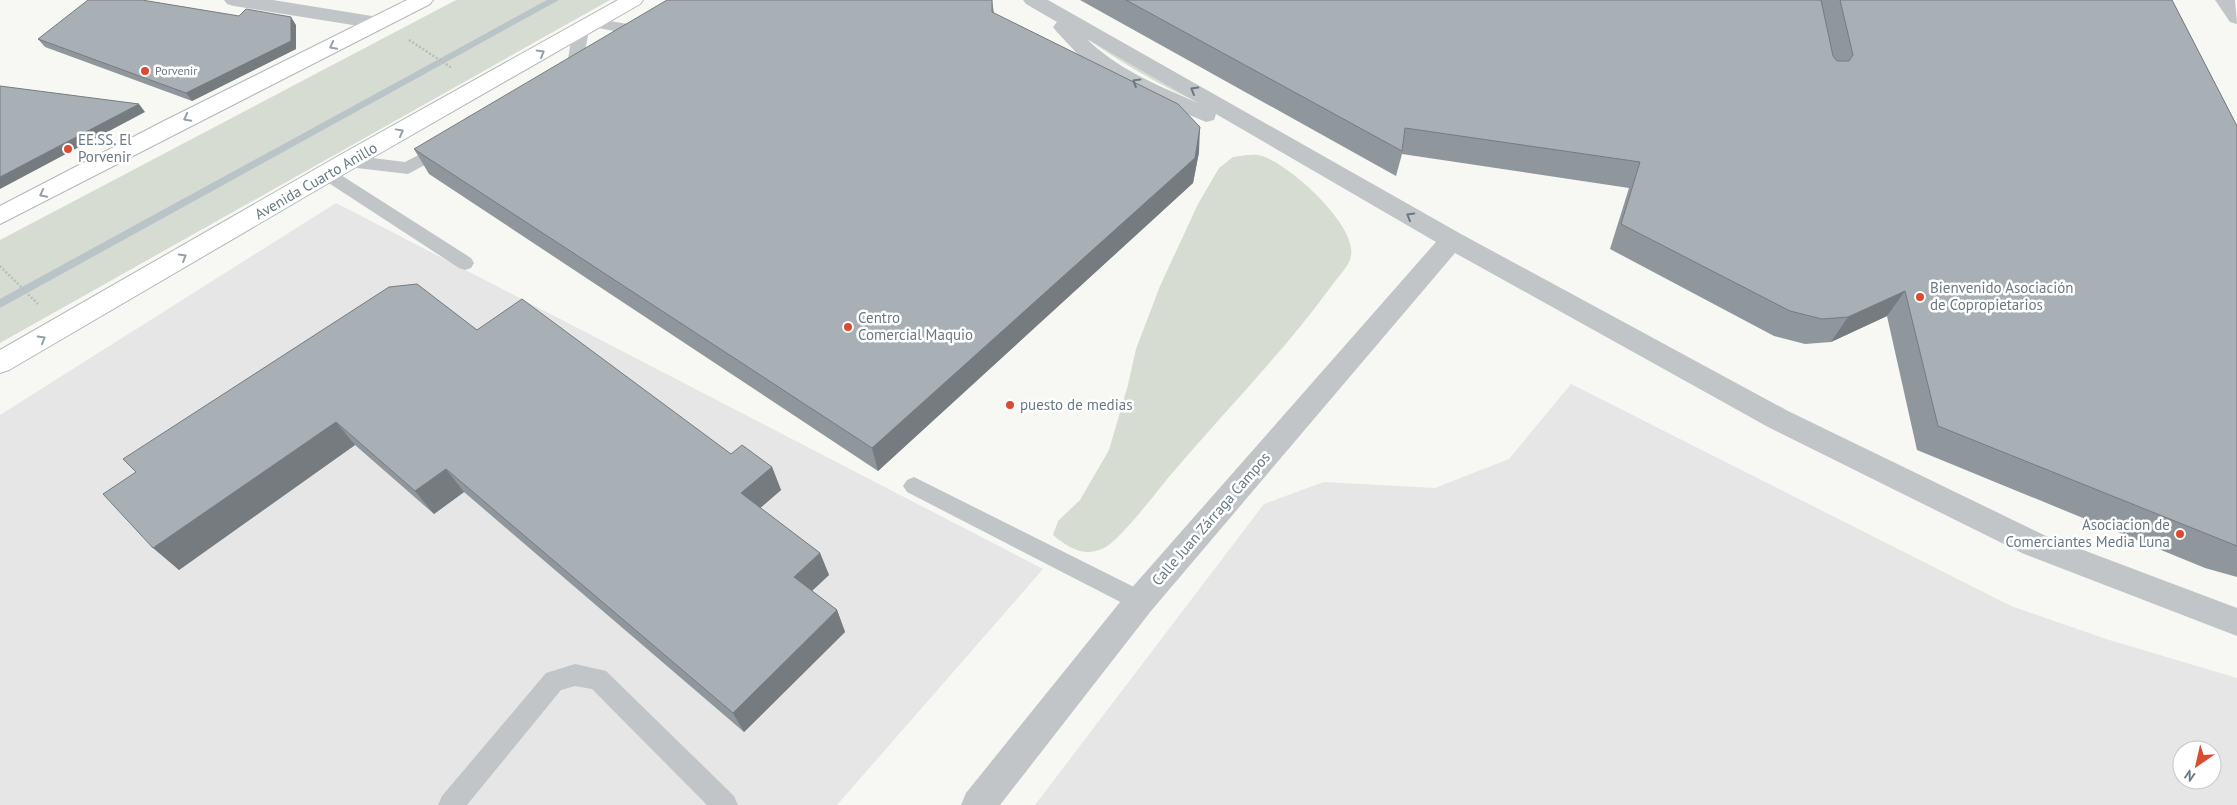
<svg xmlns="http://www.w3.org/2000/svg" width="2237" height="805" viewBox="0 0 2237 805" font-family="'PT Sans',sans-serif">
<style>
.built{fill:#e5e6e5;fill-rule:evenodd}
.green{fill:#d7dcd3}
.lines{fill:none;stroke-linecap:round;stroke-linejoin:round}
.stream{fill:#b8c4c7;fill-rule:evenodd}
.highway-casing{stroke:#b4b8bb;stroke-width:2}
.path{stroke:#b9bcbe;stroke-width:2.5;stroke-dasharray:2 2;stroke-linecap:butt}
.lane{fill:#c1c5c8;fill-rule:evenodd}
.street{fill:#c1c5c8;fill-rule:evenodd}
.highway{fill:#fff;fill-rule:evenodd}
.wall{fill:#90979c}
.shaded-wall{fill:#767b7f}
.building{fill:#a8b0b5;stroke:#767b7f}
.oneway{stroke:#95a1a9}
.oneway2{stroke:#687984}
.poi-dot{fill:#da4b32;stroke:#fff;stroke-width:2}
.labels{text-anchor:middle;stroke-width:5;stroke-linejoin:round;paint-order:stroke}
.far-poi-label{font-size:12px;fill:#687984;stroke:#fff;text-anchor:start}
.poi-label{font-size:15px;fill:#687984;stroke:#fff;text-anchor:start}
.street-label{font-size:15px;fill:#687984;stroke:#fff}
</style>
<rect width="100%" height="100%" fill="#f7f7f4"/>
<path class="built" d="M336,203L1043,569L837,805H0V415Z
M1571,384L2011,606L2106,639L2237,678V805H1035L1264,504L1324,482L1435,488L1509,459ZM2182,750H2212V780H2182Z"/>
<path class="green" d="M456,0H610L0,343V240Z
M1082,35L1207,107C1162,86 1122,64 1082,35Z
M1247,155C1251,155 1257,154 1262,156C1289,164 1357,225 1351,256C1349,267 1336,279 1330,288C1281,355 1221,415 1168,478C1156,493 1118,542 1104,548C1084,558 1069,548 1053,535L1058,521L1080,500L1109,450L1128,385L1136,349L1160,286L1198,204L1219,168L1233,157Z"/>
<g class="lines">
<path class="stream" d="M547,0H559L0,308V299Z"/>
<g class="highway-casing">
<path id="highway" d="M407,0H433L430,4L0,224V206L164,121Z
M618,0H643L640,4L356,167L9,370L0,373V350L340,155Z"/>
</g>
<path class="path" d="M409,40L452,68
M0,266L38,304"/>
<path class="lane" d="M593,18L645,27L653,32L645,37L588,26L585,23L588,20Z
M581,25L589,30L581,72L572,81H560L558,77L566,70L573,30Z
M445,141L451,143L453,147L451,151L408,174L348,167L342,165L340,161L342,157L348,155L405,162Z
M327,168L333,170L471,258L474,263L471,268L465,270L459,268L321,178L318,174L321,170Z
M914,477L1148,594L1151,601L1148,608L1140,611L1132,608L907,492L903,486L907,480Z
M575,664L606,671L734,796L738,805H707L592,689L575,686L561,690L467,805H438L442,796L546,673Z"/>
<path class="street" d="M224,0H273L378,17L385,19L388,23L385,27L378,29L234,6L227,4Z
M1023,0H1048L1461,234L1788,411L2046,536L2237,608V636L2024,554L1768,427L1455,253L1151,611L1000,805H961L966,793L1129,591L1436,242L1216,114L1214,120L1206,122L1139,94L1085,62L1056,31L1053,27L1057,22L1026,4ZM1087,39L1198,103C1159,86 1117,69 1087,39Z
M2215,0H2235L2237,24L2230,22Z"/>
<use href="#highway" class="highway"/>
</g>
<path class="wall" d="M992,0L994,13L1199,152L1193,183L878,471L429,174L414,149Z
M1080,0H2172L2237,126V577L2205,568L1917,450L1887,316L1831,342L1805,344L1774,336L1610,249L1629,188L1402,154L1396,176Z
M239,16L296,25V49L192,101L45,47L38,39Z
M477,330L731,454L772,467L781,490L760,508L820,553L829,575L812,591L837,610L845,632L744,732L464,492L434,514L355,445L179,570L103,494Z"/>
<path class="shaded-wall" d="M291,17L296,25V49L192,101L186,93Z
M139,104L145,112L0,189V177Z
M1200,127L1199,152L1193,183L878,471L872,448Z
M1905,291L1887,316L1831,342L1848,317Z
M336,422L355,445L179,570L153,548Z
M772,467L781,490L751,516L741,493Z
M446,469L464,492L434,514L415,491Z
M820,553L829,575L803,599L794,577Z
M837,610L845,632L744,732L733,713Z"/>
<path class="building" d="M88,0H142L239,16L246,9L291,17V41L186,93L38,39Z
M667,0H992V12L1178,104L1200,127L1195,158L872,448L414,149Z
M1126,0H1821L1833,56L1837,61H1849L1853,55L1840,0H2172L2237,126V546L1938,426L1905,291L1848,317L1822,319L1790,311L1621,224L1640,162L1405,128L1402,151Z
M0,86L139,104L0,177Z
M417,284L477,330L522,299L731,454L742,445L772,467L741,493L820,553L794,577L837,610L733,713L446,469L415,491L336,422L153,548L103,494L136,472L123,459L389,287Z"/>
<defs><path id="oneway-chevron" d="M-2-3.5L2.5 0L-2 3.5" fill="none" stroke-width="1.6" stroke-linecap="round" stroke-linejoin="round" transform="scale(1.25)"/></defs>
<g class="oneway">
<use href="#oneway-chevron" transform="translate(333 46) rotate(153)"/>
<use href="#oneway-chevron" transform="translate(541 53) rotate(-30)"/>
<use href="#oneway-chevron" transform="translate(187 118) rotate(153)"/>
<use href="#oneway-chevron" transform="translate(400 132) rotate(-29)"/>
<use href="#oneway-chevron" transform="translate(43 194) rotate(152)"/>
<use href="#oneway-chevron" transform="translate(183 257) rotate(-30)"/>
<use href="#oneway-chevron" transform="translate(42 339) rotate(-30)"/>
</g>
<g class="oneway2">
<use href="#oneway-chevron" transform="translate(1136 82) rotate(-149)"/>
<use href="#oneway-chevron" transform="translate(1194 90) rotate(-150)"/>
<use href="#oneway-chevron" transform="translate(1410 216) rotate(-150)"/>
</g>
<g class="poi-dot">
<circle cx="145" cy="71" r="5"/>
<circle cx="68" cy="149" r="5"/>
<circle cx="1920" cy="297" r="5"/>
<circle cx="848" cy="327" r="5"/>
<circle cx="1010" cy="405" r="5"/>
<circle cx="2180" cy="534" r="5"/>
</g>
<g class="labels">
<g class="far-poi-label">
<text x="155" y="75">Porvenir</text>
</g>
<g class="poi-label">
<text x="78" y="145">EE.SS. El<tspan x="78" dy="17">Porvenir</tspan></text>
<text x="1930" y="293">Bienvenido Asociación<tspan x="1930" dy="17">de Copropietarios</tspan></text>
<text x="858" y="323">Centro<tspan x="858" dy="17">Comercial Maquio</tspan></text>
<text x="1020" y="410">puesto de medias</text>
<text x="2170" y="530" text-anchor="end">Asociacion de<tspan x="2170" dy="17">Comerciantes Media Luna</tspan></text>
</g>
<g class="street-label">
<text transform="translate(316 181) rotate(-30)" y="5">Avenida Cuarto Anillo</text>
<text transform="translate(1211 519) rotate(-49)" y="5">Calle Juan Zárraga Campos</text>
</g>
</g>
<g transform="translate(2197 765) rotate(214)"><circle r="24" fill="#ffffff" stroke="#c3c9ce"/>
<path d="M0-4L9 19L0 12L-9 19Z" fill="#da4b32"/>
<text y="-8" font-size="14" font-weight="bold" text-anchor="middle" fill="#687984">N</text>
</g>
</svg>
